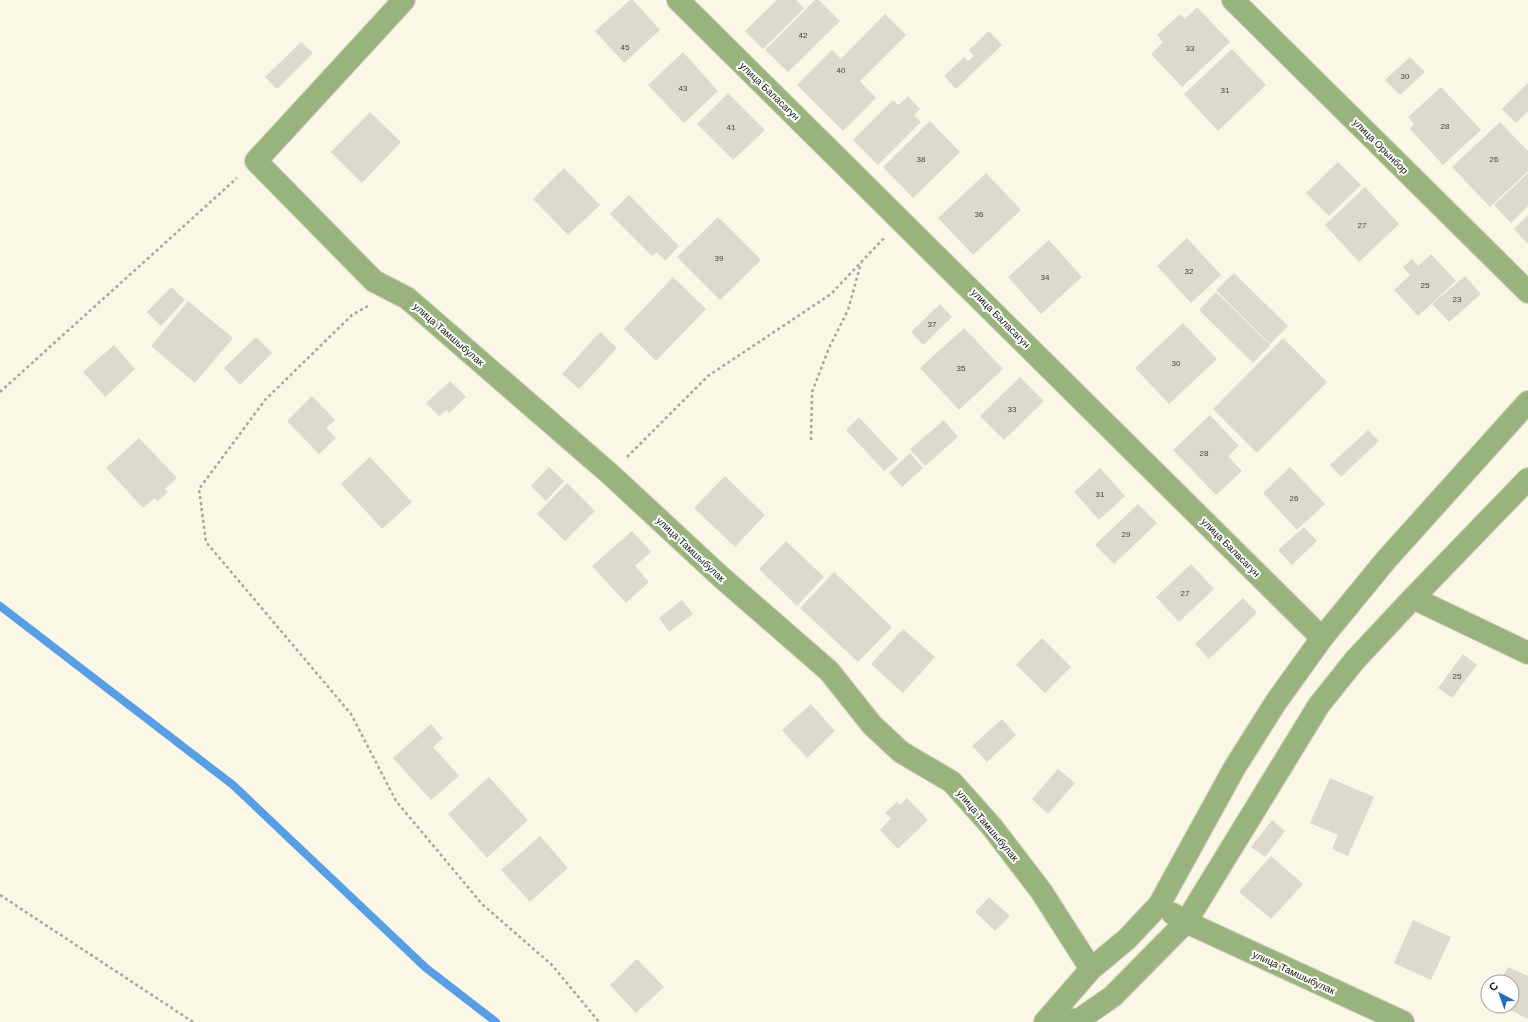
<svg xmlns="http://www.w3.org/2000/svg" width="1528" height="1022" viewBox="0 0 1528 1022" font-family="Arial,sans-serif">
<style>
.lines{fill:none;stroke-linecap:round;stroke-linejoin:round}
.stream{stroke:#579fe5;stroke-width:8}
.building{fill:#dedacb}
.minor-casing{stroke:#d6d2c4;stroke-width:24}
.path{stroke:#a8a599;stroke-width:2.5;stroke-dasharray:3 3;stroke-linecap:butt}
.minor{stroke:#98b47c;stroke-width:22}
.labels{text-anchor:middle;stroke-width:4;stroke-linejoin:round;paint-order:stroke}
.number-label{font-size:8px;fill:#44423b}
.street-label{font-size:10px;fill:#11100b;stroke:#fff}
</style>
<rect width="100%" height="100%" fill="#fbf7e7"/>
<g class="lines">
<path class="stream" d="M0,606L233,785L426,968L496,1022"/>
</g>
<path class="building" d="M630,0H633L660,30L624,63L595,31Z
M777,0H796L804,8L763,49L745,31Z
M815,0H819L840,21L788,72L765,50Z
M1197,7L1230,42L1182,87L1151,54L1163,42L1157,35L1180,14L1185,19Z
M885,14L906,35L860,81L876,98L843,131L797,85L832,50L841,59Z
M989,31L1002,45L956,89L944,76L964,57L968,61L974,56L969,50Z
M301,42L313,53L277,89L265,77Z
M1232,49L1266,85L1218,131L1184,94Z
M683,52L718,91L684,123L648,85Z
M1410,57L1425,72L1400,95L1385,80Z
M1528,83V111L1516,123L1502,109Z
M1441,87L1481,130L1443,165L1410,129L1414,124L1408,117Z
M728,93L765,130L733,160L697,124Z
M908,96L920,109L914,115L921,122L878,165L853,140L893,100L898,105Z
M370,112L401,142L362,183L331,152Z
M930,121L960,152L913,198L883,167Z
M1500,122L1528,151V171L1490,207L1452,167Z
M1338,162L1361,185L1329,216L1306,193Z
M564,168L600,205L568,235L533,199Z
M986,173L1021,210L973,255L938,218Z
M1528,173V206L1511,223L1494,205Z
M1365,187L1399,224L1359,262L1325,225Z
M629,195L679,246L665,261L657,252L652,256L610,214Z
M1528,215V244L1514,229Z
M718,217L761,260L720,300L677,257Z
M1187,238L1221,275L1191,303L1157,266Z
M1049,240L1082,277L1041,314L1008,277Z
M1431,254L1456,281L1418,316L1394,290L1410,275L1403,267L1412,259L1418,266Z
M1234,273L1288,326L1270,344L1216,290Z
M1465,276L1481,294L1449,322L1432,304Z
M673,277L706,309L656,361L624,329Z
M171,287L185,300L161,326L147,312Z
M1216,292L1270,345L1253,363L1199,310Z
M188,301L233,338L195,383L151,346Z
M940,304L952,317L923,345L911,332Z
M1183,323L1217,359L1169,404L1135,368Z
M964,328L1003,369L959,410L920,368Z
M600,332L617,348L579,389L562,374Z
M256,337L272,353L240,385L224,368Z
M1283,338L1327,382L1257,453L1213,409Z
M114,345L135,369L105,397L83,372Z
M1020,377L1044,401L1004,440L980,416Z
M450,381L466,397L449,413L446,410L439,416L426,403Z
M312,396L335,420L326,428L336,438L319,454L287,421Z
M1210,415L1239,446L1228,456L1242,471L1216,495L1173,450Z
M859,417L898,459L884,471L846,430Z
M944,420L958,437L925,466L910,449Z
M1368,430L1379,441L1341,477L1330,465Z
M139,438L177,478L165,489L168,492L158,501L154,498L143,508L106,468Z
M910,453L923,468L902,487L889,473Z
M370,457L412,502L382,529L341,484Z
M549,467L564,481L546,501L531,486Z
M1290,467L1325,504L1297,530L1263,493Z
M1100,468L1125,496L1099,520L1074,492Z
M725,476L765,515L735,547L694,508Z
M567,483L595,511L565,541L537,514Z
M1138,504L1157,523L1114,564L1095,545Z
M1304,527L1317,541L1292,565L1278,550Z
M632,531L651,552L635,566L649,582L626,603L592,566Z
M786,541L824,577L797,606L759,569Z
M1191,564L1214,589L1179,622L1156,597Z
M834,572L892,627L858,662L800,608Z
M1243,598L1257,613L1209,659L1195,644Z
M682,600L693,614L669,632L659,618Z
M903,629L935,657L903,693L871,664Z
M1042,638L1071,667L1045,693L1016,665Z
M1463,654L1477,665L1452,698L1438,688Z
M811,704L835,731L807,758L782,730Z
M1002,719L1016,735L987,762L972,746Z
M431,724L443,738L433,747L459,776L431,800L393,758Z
M1058,769L1075,783L1048,814L1032,799Z
M489,777L528,820L487,858L448,814Z
M1330,778L1374,797L1348,856L1332,849L1338,835L1310,823Z
M907,798L928,820L898,849L880,830L891,818L885,813L897,802L900,805Z
M1272,820L1285,831L1265,857L1251,847Z
M540,836L568,868L530,902L501,870Z
M1271,856L1303,884L1271,919L1239,892Z
M989,897L1010,916L995,931L975,912Z
M1413,920L1451,937L1431,980L1394,963Z
M637,959L664,987L636,1013L610,985Z
M1508,967L1528,976V1019L1502,1006H1512V982H1500Z"/>
<g class="lines">
<g class="minor-casing">
<path id="minor" d="M404,0L256,161L374,281L407,298L610,474L721,577L829,671L872,725L901,752L952,782L992,827L1041,891L1091,969
M678,0L1322,638
M1233,0L1528,292
M1413,598L1528,653
M1173,914L1186,922L1403,1022
M1045,1022L1091,969L1127,939L1159,905L1235,767L1276,702L1322,638L1386,560L1528,402
M1059,1022L1080,1019L1113,996L1186,922L1319,705L1355,660L1413,598L1528,479"/>
</g>
<path class="path" d="M368,306L352,315L265,400L199,489L206,542L351,714L396,801L482,904L552,965L599,1022
M0,392L237,178
M811,440L812,392L829,348L848,310L861,263
M627,457L708,376L831,294L884,238
M0,895L193,1022"/>
<use href="#minor" class="minor"/>
</g>
<g class="labels">
<g class="number-label">
<text x="803" y="38">42</text>
<text x="625" y="50">45</text>
<text x="1190" y="51">33</text>
<text x="841" y="73">40</text>
<text x="1405" y="79">30</text>
<text x="683" y="91">43</text>
<text x="1225" y="93">31</text>
<text x="1445" y="129">28</text>
<text x="731" y="130">41</text>
<text x="921" y="162">38</text>
<text x="1494" y="162">26</text>
<text x="979" y="217">36</text>
<text x="1362" y="228">27</text>
<text x="719" y="261">39</text>
<text x="1189" y="274">32</text>
<text x="1045" y="280">34</text>
<text x="1425" y="288">25</text>
<text x="1457" y="302">23</text>
<text x="932" y="327">37</text>
<text x="1176" y="366">30</text>
<text x="961" y="371">35</text>
<text x="1012" y="412">33</text>
<text x="1204" y="456">28</text>
<text x="1100" y="497">31</text>
<text x="1294" y="501">26</text>
<text x="1126" y="537">29</text>
<text x="1185" y="596">27</text>
<text x="1457" y="679">25</text>
</g>
<g class="street-label">
<text transform="translate(770 91) rotate(44)" y="4">улица Баласагун</text>
<text transform="translate(1381 146) rotate(45)" y="4">улица Орынбор</text>
<text transform="translate(1001 318) rotate(45)" y="4">улица Баласагун</text>
<text transform="translate(449 334) rotate(41)" y="4">улица Тамшыбулак</text>
<text transform="translate(1231 547) rotate(45)" y="4">улица Баласагун</text>
<text transform="translate(691 549) rotate(43)" y="4">улица Тамшыбулак</text>
<text transform="translate(988 825) rotate(50)" y="4">улица Тамшыбулак</text>
<text transform="translate(1294 972) rotate(25)" y="4">улица Тамшыбулак</text>
</g>
</g>
<g transform="translate(1500 994) rotate(319)"><circle r="19" fill="#ffffff" stroke="#a09f9d"/>
<path d="M0-3L7 15L0 10L-7 15Z" fill="#226bbb"/>
<text y="-6" font-size="11" font-weight="bold" text-anchor="middle" fill="#11100b">С</text>
</g>
</svg>
